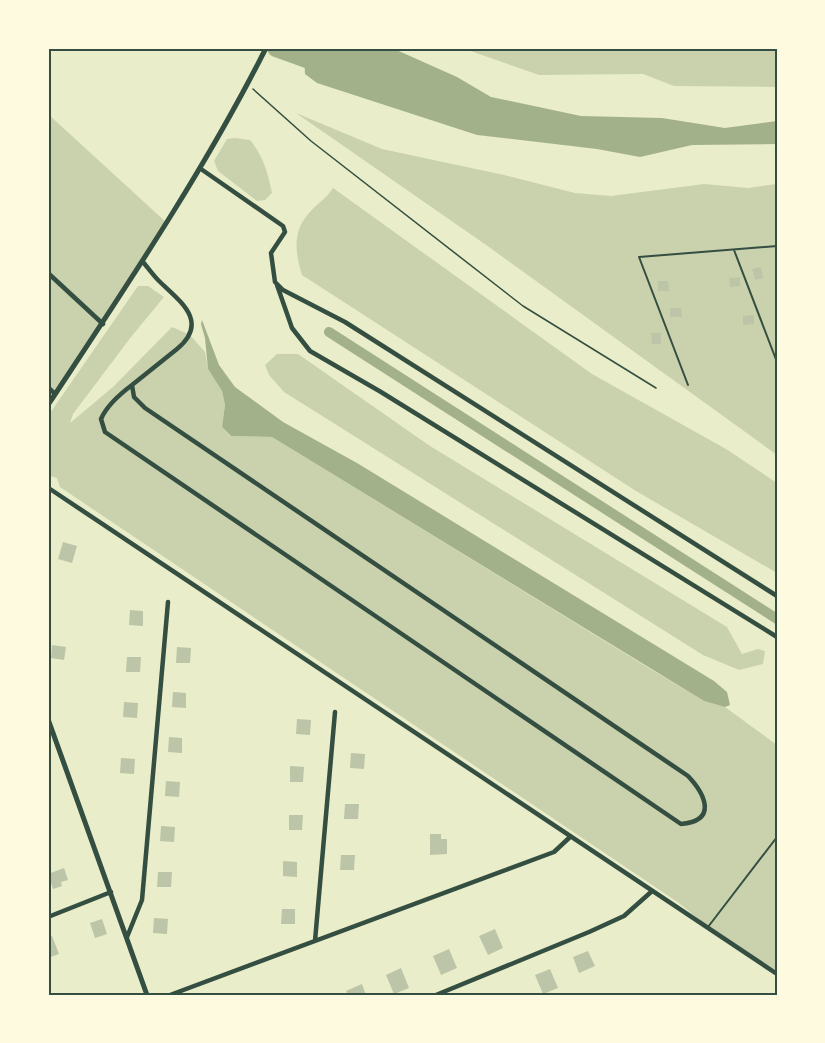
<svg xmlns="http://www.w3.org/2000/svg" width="825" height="1043" viewBox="0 0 825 1043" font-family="'Sofia Sans Condensed',sans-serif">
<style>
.green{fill:#cad2ad}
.water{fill:#a3b18a}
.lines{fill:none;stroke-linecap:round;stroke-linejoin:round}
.canal{stroke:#a3b18a;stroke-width:10}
.river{stroke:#a3b18a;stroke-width:18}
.building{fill:#bcc5a7}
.path{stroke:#344e41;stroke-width:1.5}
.service{stroke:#344e41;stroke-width:2}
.minor{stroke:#344e41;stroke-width:4.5}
.tertiary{stroke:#344e41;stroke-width:5}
.neatline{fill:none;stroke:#344e41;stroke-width:2}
</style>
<rect width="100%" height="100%" fill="#e9edc9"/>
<path class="green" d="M462,48H777V87L674,86L643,74L539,75Z
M296,113L382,149L504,175L575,193L611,196L704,184L748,188L777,184V455L489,247Z
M48,114L167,223L48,405Z
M235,138L250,140C263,156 268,173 272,193L265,200L257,201L218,171L214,161L227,139Z
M333,188L592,374L726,449L777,483V573L636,491L302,275C295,252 292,231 310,212C318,203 326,199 333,188Z
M138,286H148L164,297L131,337L73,414L70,423L113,387L172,327L190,335L205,352L208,369L222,391L225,405L222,427L230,436L272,437L652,670L704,701L725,707L777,745V974L708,927L679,903L60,487L57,478L48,475V416Z
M277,354H298L430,446L727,627L742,654L758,649L765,651L763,664L739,670L703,655L284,392L269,375L265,365Z"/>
<path class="water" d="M307,48H392L457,77L491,97L581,116L662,118L725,128L777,121V144L692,145L640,157L597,149L477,135L317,83L305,74L304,52Z
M202,320L219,365L235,387L283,422L357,463L714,681L727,692L730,705L725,707L704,701L272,437L231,436L222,427L225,405L222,391L208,369L205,338L201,324Z"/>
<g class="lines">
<path class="canal" d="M329,332L777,619"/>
<path class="river" d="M276,48L326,66"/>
</g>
<path class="building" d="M761,267L763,278L755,280L752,269Z
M740,277V286L730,287L729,278Z
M658,281H668L669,291H658Z
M670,308H681L682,317H670Z
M754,315V324L743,325V316Z
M651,333H661V344H652Z
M63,542L77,546L72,563L58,559Z
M130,610L143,611V626L129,625Z
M52,645L66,647L64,660L51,658Z
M177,647L191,648L190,663H176Z
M127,657H141L140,672H126Z
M173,692L186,693V708L172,707Z
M124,702L138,703L137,718L123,717Z
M297,719L311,720L310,735L296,734Z
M169,737L182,738V753L168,752Z
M351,753L365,754L364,769L350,768Z
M121,758L135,759L134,774L120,773Z
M290,766L304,767L303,782H290Z
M166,781L180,782L179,797L165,796Z
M345,804H359L358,819H344Z
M289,815H303L302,830H289Z
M161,826L175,827L174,842L160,841Z
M430,834H441V839H447V854L430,855Z
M341,855H355L354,870H340Z
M283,861L297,862V877L283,876Z
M64,868L68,880L61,882L62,886L53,889L48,874Z
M158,872H172L171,887H157Z
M282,909H295V924H281Z
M154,918L168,919L167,934L153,933Z
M102,919L107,934L95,938L90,923Z
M495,929L503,948L488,955L479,936Z
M52,936L59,954L48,958V937Z
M449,949L457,968L441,975L433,956Z
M588,951L595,966L579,973L573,957Z
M401,968L409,988L394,994L386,975Z
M550,969L558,988L543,994L535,975Z
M362,984L366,995H348L346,991Z"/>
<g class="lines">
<path class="path" d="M253,89L311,141L523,306L656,388"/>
<path class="service" d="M734,250L777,362
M688,385L639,257L777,246
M708,927L777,837"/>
<path class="minor" d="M201,169L283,226L285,232L271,253L275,282L283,290L345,322L777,596
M48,273L103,324
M277,285L292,328L310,351L381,392L777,637
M132,385L134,397L145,408L688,776C705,794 718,821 681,824L105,432L101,419C107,405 120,394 132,385L177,349C211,321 178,300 158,280C153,275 148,268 143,262
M48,387L55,394
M50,489L777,974
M48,917L111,892
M127,937L142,900L168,602
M315,941L335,712
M170,995L554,852L569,838
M436,995L589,932L624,916L651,892"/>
<path class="tertiary" d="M48,405C125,288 203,173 266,48
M48,488V493
M48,719L147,995"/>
</g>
<rect width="825" height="1043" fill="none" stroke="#fefae0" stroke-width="99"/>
<rect x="50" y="50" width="726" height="944" class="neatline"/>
</svg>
